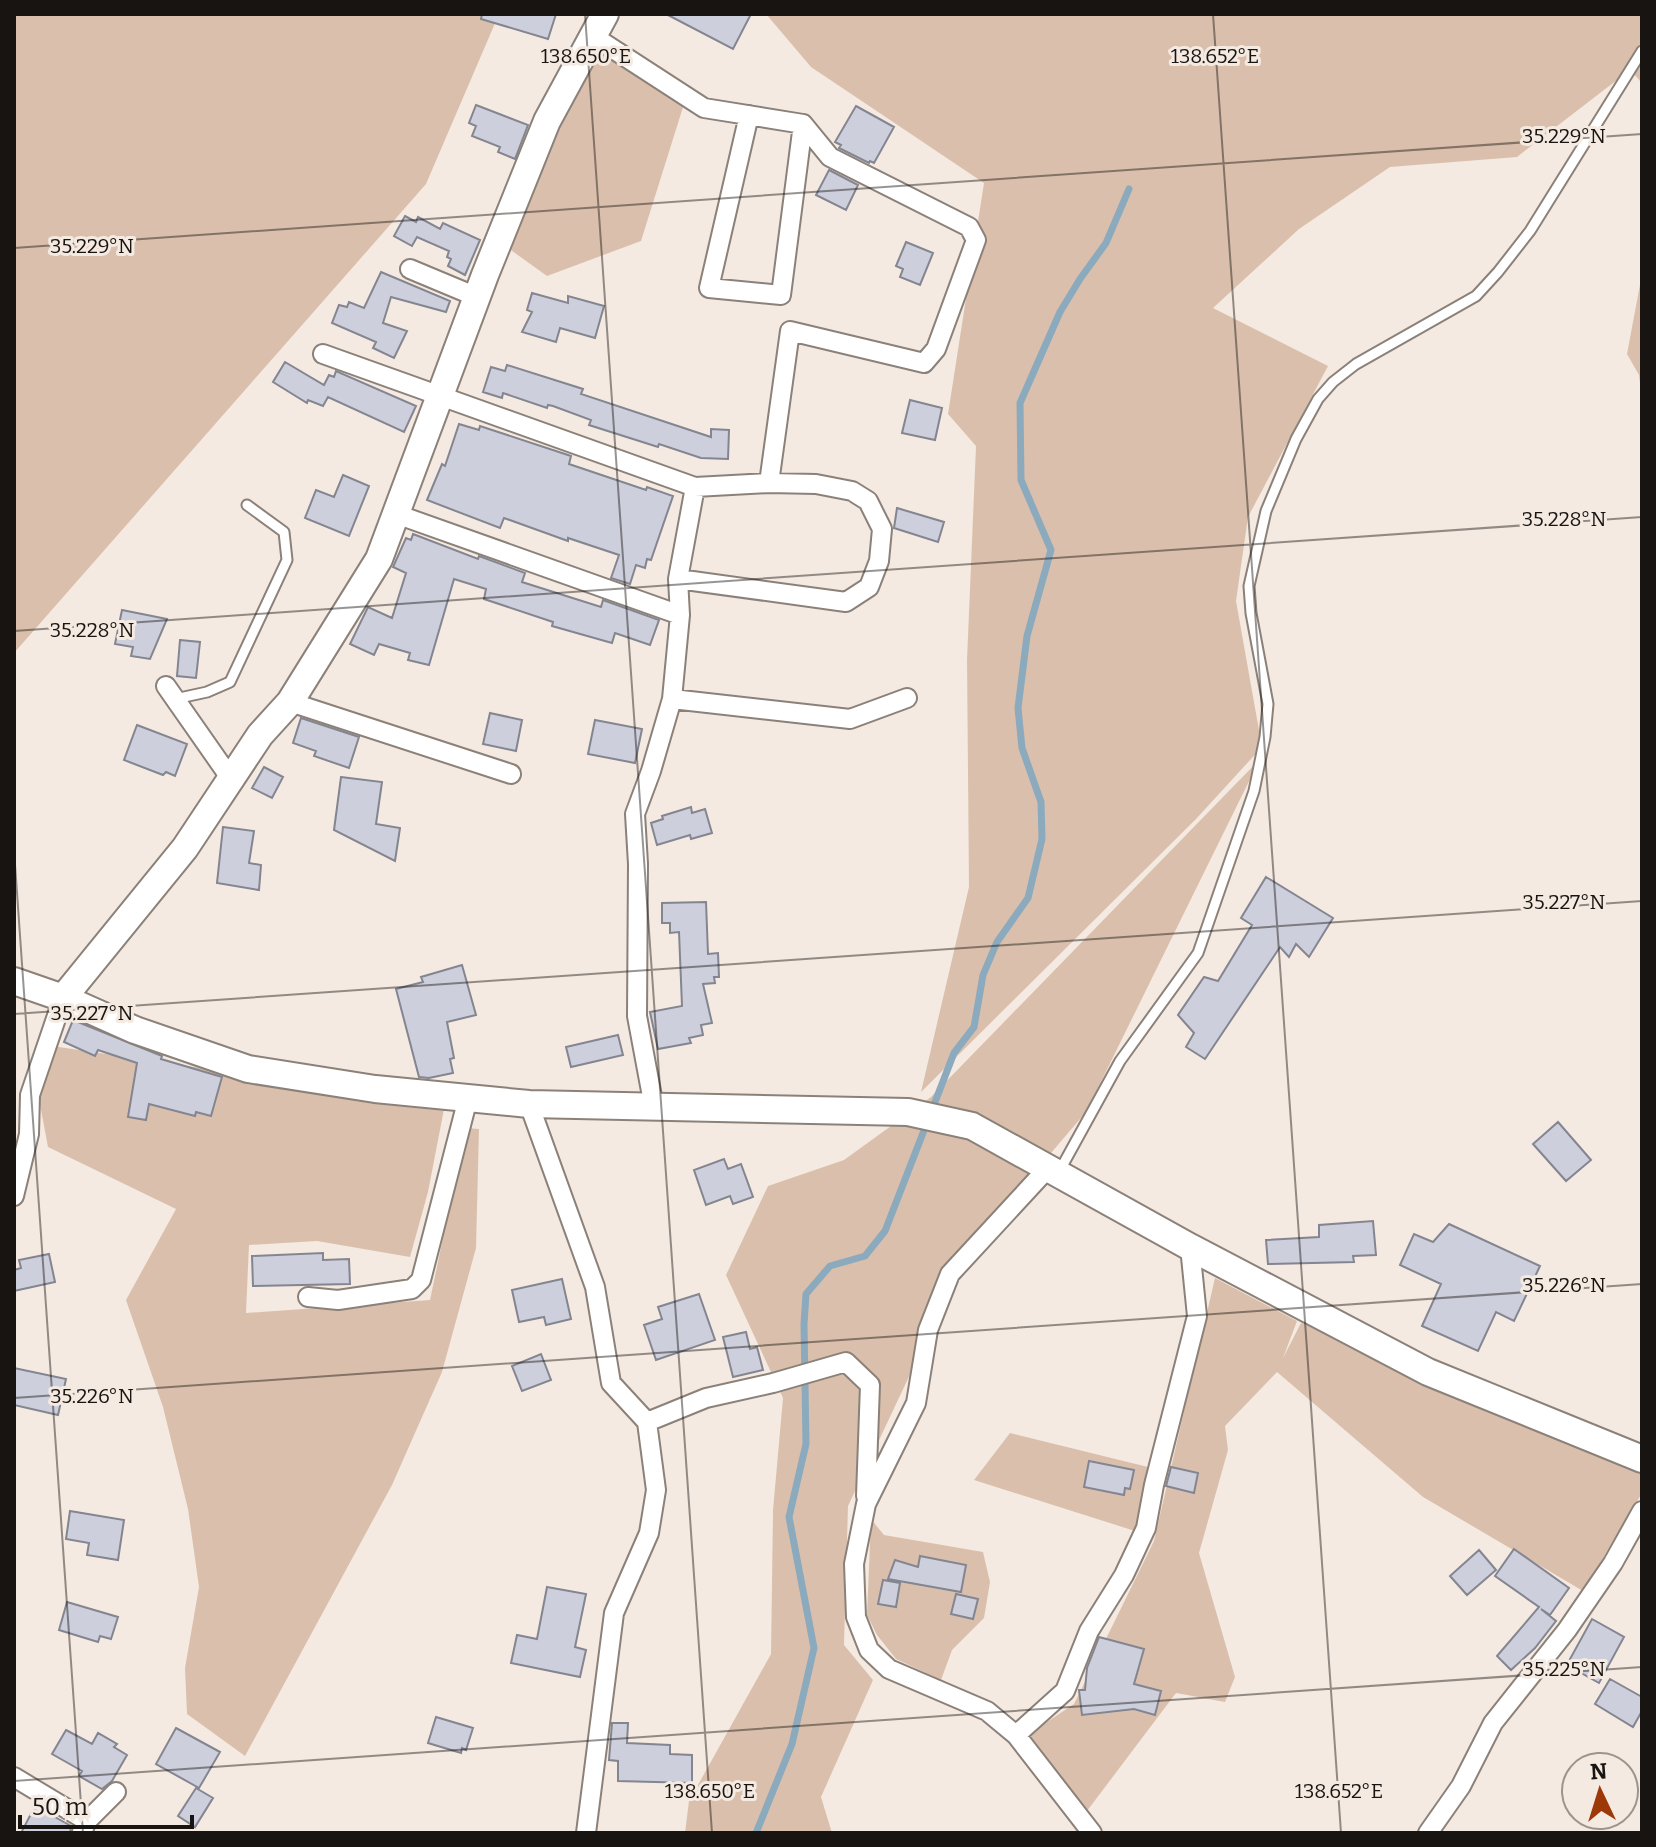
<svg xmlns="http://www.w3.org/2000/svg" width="1656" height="1847" viewBox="0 0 1656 1847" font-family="Bitter,serif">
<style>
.green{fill:#dac0ac}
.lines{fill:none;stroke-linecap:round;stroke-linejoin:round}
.stream{stroke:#8baabd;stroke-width:7}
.building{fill:#cecfdc;stroke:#838590;stroke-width:2}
.lane-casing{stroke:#8b8179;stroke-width:13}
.street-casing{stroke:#8b8179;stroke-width:22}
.secondary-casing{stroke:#8b8179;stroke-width:30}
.lane{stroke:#fff;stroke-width:9}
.street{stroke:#fff;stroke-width:18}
.secondary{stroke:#fff;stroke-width:26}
.ticks{fill:none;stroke:#181411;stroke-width:2;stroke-opacity:0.45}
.ticks-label{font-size:20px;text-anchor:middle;fill:#181411;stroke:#f5eae1;stroke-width:6;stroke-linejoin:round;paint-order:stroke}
</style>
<rect width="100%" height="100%" fill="#f5eae1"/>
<path class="green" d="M14,14H499L426,184L14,653Z
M766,14H1642V83L1630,70L1517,157L1390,167L1299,229L1213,308L1328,366L1248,517L1236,601L1262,747L1196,819L921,1092L969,887L967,660L976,446L948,414L984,183L811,67Z
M594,45L684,104L641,241L547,276L508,248Z
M1642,274V399L1639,375L1627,354Z
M1260,759L1086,1112L1004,1208L937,1280L914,1366L848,1506L844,1645L873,1680L821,1797L832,1833H685L689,1801L771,1654L773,1510L783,1398L726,1275L768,1186L844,1160L931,1097Z
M52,1046L445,1104L428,1192L410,1257L317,1241L249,1245L246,1313L430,1300L466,1128L479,1129L476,1248L442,1372L392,1485L245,1756L187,1714L185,1668L199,1587L188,1509L163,1407L126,1300L176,1209L48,1147L38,1094Z
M1215,1278L1297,1321L1283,1358L1301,1323L1485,1395L1642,1464V1493L1583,1591L1423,1497L1277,1372L1225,1426L1228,1450L1199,1553L1235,1677L1225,1702L1176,1693L1087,1811L1029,1734L1074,1704L1154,1541Z
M1010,1433L1148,1467L1135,1531L974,1480Z
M871,1519L884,1535L983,1552L990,1582L984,1618L952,1650L941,1680L896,1659L877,1635L867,1615Z"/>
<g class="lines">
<path class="stream" d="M756,1833L792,1744L814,1648L789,1517L806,1444L804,1324L806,1294L830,1266L865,1256L885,1231L954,1053L974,1027L983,975L997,942L1028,898L1042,839L1041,802L1022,748L1018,708L1027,636L1051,550L1021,480L1020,403L1060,312L1080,279L1106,243L1129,189"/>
</g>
<path class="building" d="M482,14H556L548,39L481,19Z
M666,14H751L733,49Z
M476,105L528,125L515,159L498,152L500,147L472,136L476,126L469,123Z
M856,106L894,127L874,163L870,161L869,163L839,148L841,145L835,142Z
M829,170L858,185L846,210L816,195Z
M405,216L416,222L418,217L440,229L443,223L480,240L465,275L448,266L451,259L447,257L449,251L417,237L412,246L394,236Z
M906,242L933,253L920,285L900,277L903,269L896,266Z
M381,272L450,301L446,312L391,297L383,323L407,331L394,358L373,348L376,342L332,323L339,305L347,307L349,302L364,308Z
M532,293L568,303V296L604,306L595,338L560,328L556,342L522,332L532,312L527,310Z
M285,362L324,385L329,375L334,377L336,371L416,406L404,432L328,397L323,406L308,400L307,403L273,382Z
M507,365L583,389L581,394L711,437V429L729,430L728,459L701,458L659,444L658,447L589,425L591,420L553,406L548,405L547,408L503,393L502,398L483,392L491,367L505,371Z
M910,400L942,408L935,440L902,433Z
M459,424L479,430L480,426L571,456L569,464L646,490L647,487L673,496L651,560L647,559L645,568L636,565L630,584L611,578L619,555L568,538V541L504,518L500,528L427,500L442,464L445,466Z
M343,475L369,486L349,536L305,518L316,490L334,497Z
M897,508L944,522L938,542L894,528Z
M413,534L478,559L479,556L525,573L522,582L601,607L603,600L659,620L650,645L615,633L612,643L552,626L553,622L484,599L486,589L454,579L429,665L408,660L410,653L379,644L374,655L350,644L368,607L392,618L406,573L393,567L406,538L411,540Z
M122,610L167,619L150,659L131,656L133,647L115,644Z
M180,640L200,642L196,678L177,676Z
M490,713L522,720L516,751L483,744Z
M301,718L359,737L349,768L314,756L316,751L293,743Z
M595,720L642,729L635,763L588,754Z
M137,725L187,744L175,776L166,772L163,775L124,760Z
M264,767L283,777L272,798L252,788Z
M341,777L382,782L376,824L400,828L395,861L334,830Z
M691,807L692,813L705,809L712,833L691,839L690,835L657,845L651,823L663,819L662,816Z
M223,827L254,831L249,863L261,865L259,890L217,883Z
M1266,877L1333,918L1309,957L1296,944L1289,957L1280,947L1205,1059L1186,1047L1194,1033L1178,1015L1204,977L1218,981L1252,925L1241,918Z
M706,902L708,954L718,953L719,977H714L715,983L703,984L712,1023L701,1025L703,1035L689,1038L691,1043L658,1049L650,1012L682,1006L679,932L670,933V923H662V903Z
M462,965L476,1015L447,1022L454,1058L450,1059L453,1073L429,1078L419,1077L396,989L423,982L421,977Z
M73,1020L162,1056L161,1059L222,1077L211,1116L196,1112L195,1116L149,1104L146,1120L128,1117L137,1063L98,1050L95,1056L64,1042Z
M618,1035L623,1055L571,1067L566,1047Z
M1558,1122L1591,1160L1566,1181L1533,1144Z
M724,1159L728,1169L741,1164L753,1197L733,1204L730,1196L706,1205L694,1170Z
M1373,1221L1376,1255L1353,1256L1354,1262L1268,1264L1266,1240L1319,1237V1225Z
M1449,1224L1540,1266L1514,1321L1496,1312L1478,1351L1422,1326L1441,1284L1400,1265L1414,1234L1433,1242Z
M323,1253V1260L349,1259L350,1284L253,1286L252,1256Z
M49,1254L55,1282L14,1291V1270L21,1268L19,1260Z
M562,1279L571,1319L546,1325L544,1317L519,1322L512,1290Z
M699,1294L715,1340L656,1360L644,1325L662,1319L658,1307Z
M746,1332L750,1349L757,1347L763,1370L733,1377L723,1337Z
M541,1354L551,1380L522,1391L512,1366Z
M14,1368L66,1379L58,1415L14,1405Z
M1089,1461L1134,1470L1130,1489L1125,1488L1124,1495L1084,1487Z
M1171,1467L1198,1473L1194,1493L1166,1486Z
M70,1511L124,1520L118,1560L87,1555L89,1543L66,1539Z
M1514,1549L1569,1588L1550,1615L1541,1609L1556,1621L1535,1648L1511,1670L1497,1656L1539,1607L1495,1576Z
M1479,1550L1496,1570L1467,1595L1450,1576Z
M920,1556L966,1565L961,1592L888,1579L895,1560L918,1567Z
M883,1580L900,1583L896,1607L878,1604Z
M547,1587L586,1594L575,1647L586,1650L580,1677L511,1663L517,1635L537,1639Z
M956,1594L978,1599L973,1619L951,1614Z
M67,1602L118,1617L111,1639L100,1636L98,1642L59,1630Z
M1592,1619L1624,1637L1599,1683L1576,1670L1579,1664L1570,1659Z
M1099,1637L1144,1649L1134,1684L1161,1691L1155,1715L1134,1709L1082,1715L1079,1690H1085L1087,1668Z
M1610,1679L1642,1697V1711L1633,1727L1595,1704Z
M436,1717L473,1728L466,1750L462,1748L461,1753L428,1743Z
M612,1723H628L627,1743L670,1745V1754L692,1755V1783L618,1781V1761L609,1760Z
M176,1728L220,1752L199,1788L156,1764Z
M66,1730L92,1744L98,1733L117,1744L114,1747L127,1755L112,1781L102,1789L79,1776L82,1771L52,1754Z
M196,1788L213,1798L195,1827L178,1816Z
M35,1806L71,1826L70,1833H21Z"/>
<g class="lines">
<g class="lane-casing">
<path id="lane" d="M175,699L207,692L230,682L287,560L284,532L247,505
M1060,1170L1120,1061L1198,953L1254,791L1265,737L1268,704L1251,613L1249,586L1266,511L1296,439L1318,399L1333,382L1356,364L1476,296L1498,272L1530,231L1642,51"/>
</g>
<g class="street-casing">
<path id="street" d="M593,36L704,108L803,124L830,157L969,227L976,240L936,349L924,363L790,331L769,483L695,487
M749,115L709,288L781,295L803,124
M410,269L477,297
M323,354L695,487L678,579L680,615L396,514
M678,579L846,602L869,587L879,561L882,529L868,501L852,491L816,484L769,483
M166,686L231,779
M672,699L850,719L907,698
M290,702L511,774
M529,1104L595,1287L611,1383L647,1422L656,1490L649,1533L614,1613L586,1833
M654,1107L637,1016L638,864L635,814L651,771L672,699L680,615
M1047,1169L950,1274L928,1330L916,1403L866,1504L854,1564L856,1617L869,1650L889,1669L987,1711L1016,1735L1092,1833
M14,1196L29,1134L30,1095L63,998
M308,1297L338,1300L412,1289L421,1280L468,1098
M647,1422L706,1398L773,1383L846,1362L870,1385L866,1496
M1016,1735L1065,1691L1089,1631L1124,1575L1146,1528L1154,1485L1197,1316L1190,1247
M14,1777L87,1821
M82,1832L87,1821L116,1792
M1428,1833L1461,1786L1493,1723L1567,1630L1613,1563L1642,1511"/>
</g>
<g class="secondary-casing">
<path id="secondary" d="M14,981L63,998L135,1030L248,1069L375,1089L529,1104L908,1112L972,1126L1190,1247L1428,1372L1642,1459
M63,998L185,848L260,735L290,702L379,559L485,275L547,121L605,14"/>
</g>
<use href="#lane" class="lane"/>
<use href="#street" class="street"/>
<use href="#secondary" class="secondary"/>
</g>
<path class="ticks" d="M585,14L712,1833M1213,14L1341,1833M14,248L1642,134M14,631L1642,517M14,850L83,1833M14,1014L1642,901M14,1398L1642,1284M14,1781L1642,1667"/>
<g class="ticks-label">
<text x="586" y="63">138.650°E</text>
<text x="1215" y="63">138.652°E</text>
<text x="1564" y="143">35.229°N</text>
<text x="92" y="253">35.229°N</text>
<text x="1564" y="526">35.228°N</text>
<text x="92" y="637">35.228°N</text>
<text x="1564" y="909">35.227°N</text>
<text x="92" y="1020">35.227°N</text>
<text x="1564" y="1292">35.226°N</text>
<text x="92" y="1403">35.226°N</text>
<text x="1564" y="1676">35.225°N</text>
<text x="710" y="1798">138.650°E</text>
<text x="1339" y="1798">138.652°E</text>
</g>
<rect width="1656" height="1847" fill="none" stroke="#181411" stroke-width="32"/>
<g transform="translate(1600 1791) rotate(356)"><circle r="38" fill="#f5eae1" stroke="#9d948e" stroke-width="2"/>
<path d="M0-6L14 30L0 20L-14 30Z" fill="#9d3808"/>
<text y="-12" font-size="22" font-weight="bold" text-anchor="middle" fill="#181411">N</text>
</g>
<path d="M20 1815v12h172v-12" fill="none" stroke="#181411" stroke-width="4"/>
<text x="32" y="1815" font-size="24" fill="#181411" stroke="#f5eae1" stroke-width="6" paint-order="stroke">50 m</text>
</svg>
